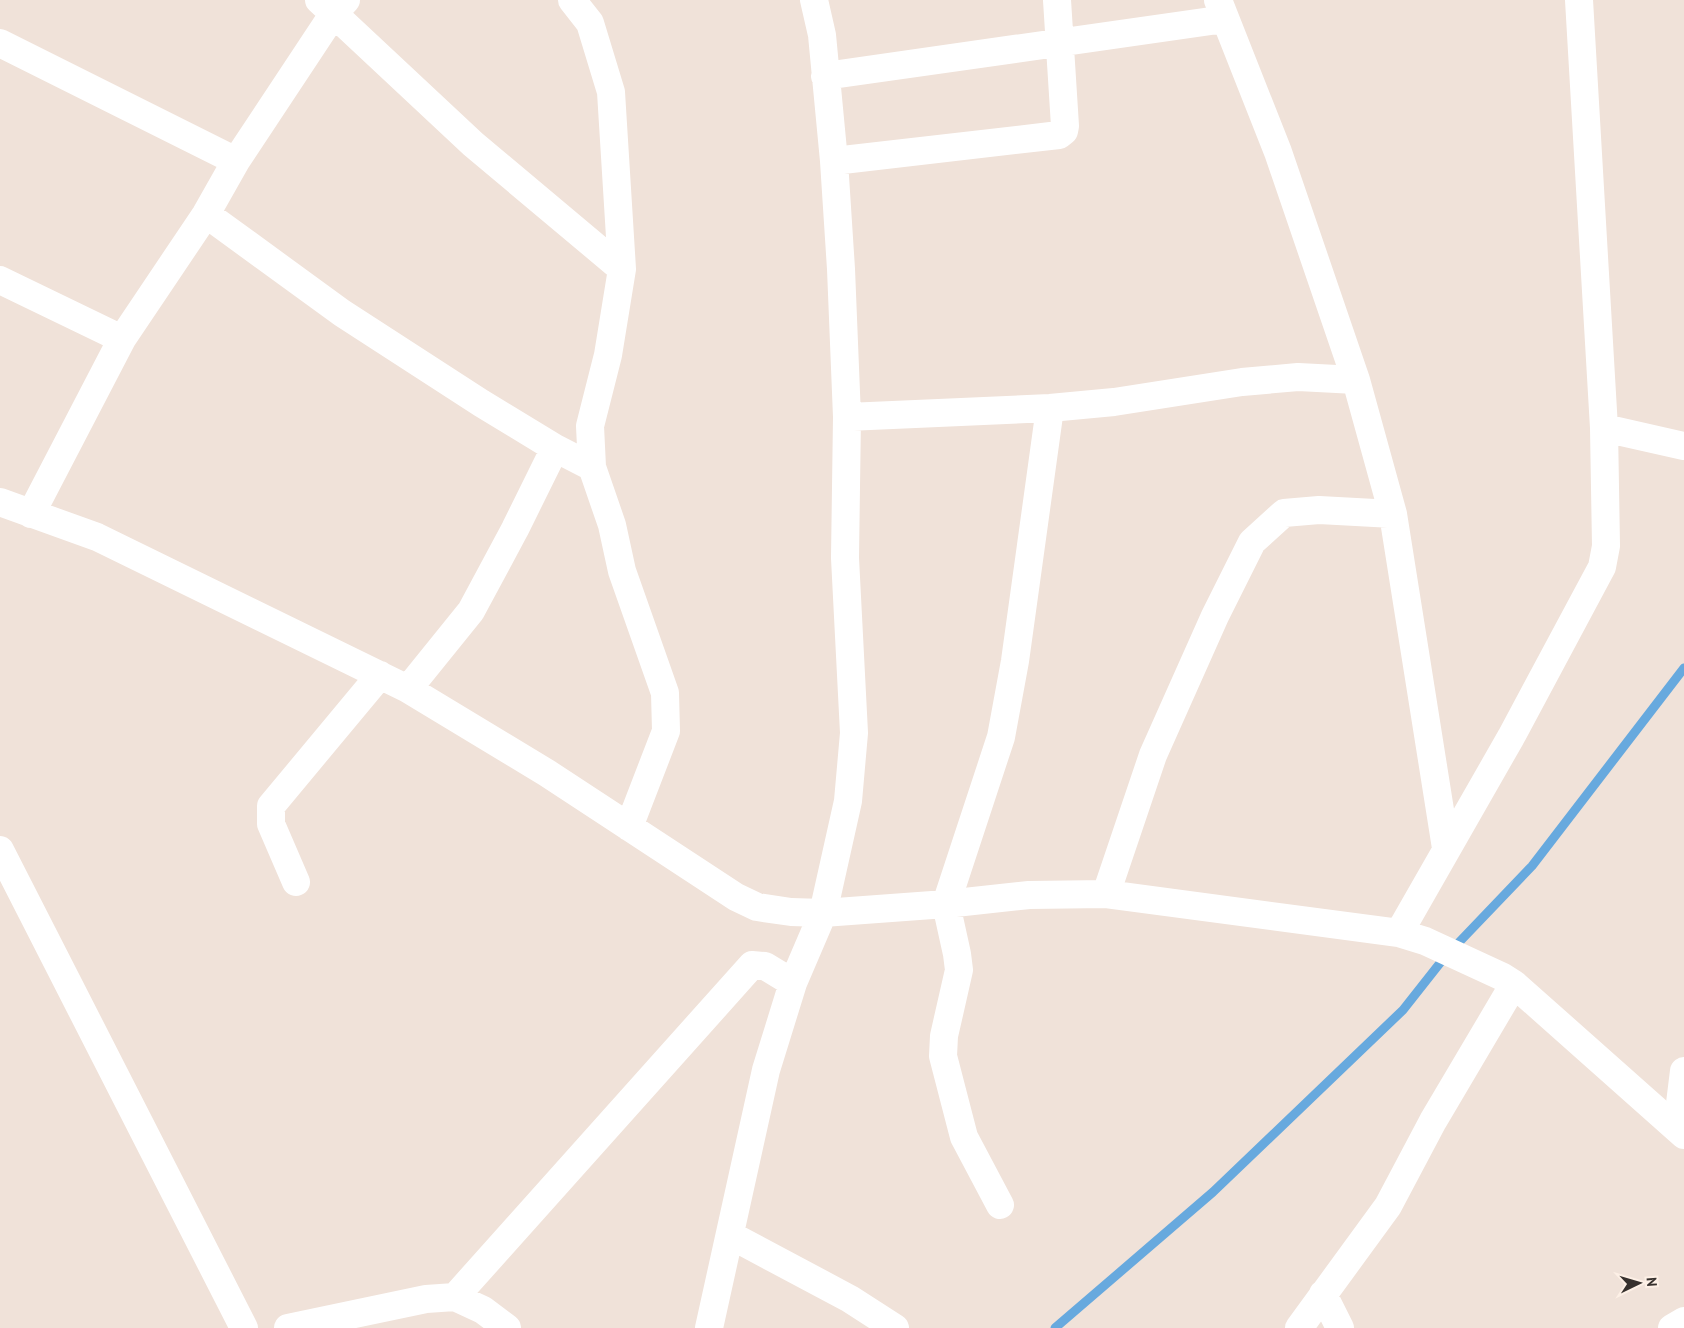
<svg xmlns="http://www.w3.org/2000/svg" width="1684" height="1328" viewBox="0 0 1684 1328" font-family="'PT Sans',sans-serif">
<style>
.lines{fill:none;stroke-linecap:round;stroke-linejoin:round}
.stream{stroke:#67a9de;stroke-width:9}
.street{stroke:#fff;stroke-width:28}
</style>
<rect width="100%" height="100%" fill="#f0e2d9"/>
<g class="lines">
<path class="stream" d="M1055,1328L1213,1192L1403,1010L1444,958L1532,866L1684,668"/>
<path class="street" d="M319,0L473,144L622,269
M572,0L590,23L611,92L622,269L608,355L590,426L592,467
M1218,0L1278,152L1356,380L1393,514L1446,848
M0,43L236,161
M825,76L1225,19
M834,161L1059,135L1064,131L1065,126L1057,0
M206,214L342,313L481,403L555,448L592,467L612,525L622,571L665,693L666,731L629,827
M0,280L122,339
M847,417L1050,408L1114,402L1242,382L1298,377L1356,380
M1604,428L1684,446
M0,502L97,537L408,689L547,773L736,897L757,907L791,912L823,913L946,904L1029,895L1106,894L1399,933L1425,941L1503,977L1514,984L1684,1135
M31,514L122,339L206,214L236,161L334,13L346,0
M408,689L471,611L515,529L555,448
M0,850L244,1328
M296,882L271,824V806L380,675
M1106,894L1153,755L1215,616L1252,542L1284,513L1319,510L1393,514
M1399,933L1511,737L1602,567L1606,546L1604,428L1579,0
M1677,1128L1684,1071
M1000,1205L964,1137L943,1056L944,1036L959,970L957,954L946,904L1001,737L1015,661L1050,408
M730,1235L850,1299L895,1328
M1323,1294L1340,1328
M455,1297L752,965L765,966L793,983
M288,1328L426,1299L455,1297L483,1310L507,1328
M709,1328L766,1070L793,983L823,913L848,801L854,733L845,558L847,417L841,269L834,161L822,35L814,0
M1299,1328L1388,1206L1433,1121L1514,984
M1672,1328L1684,1321"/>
</g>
<g transform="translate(1639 1283) rotate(85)" stroke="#fdf0e6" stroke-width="4" paint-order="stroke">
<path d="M0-4L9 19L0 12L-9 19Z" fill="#36302d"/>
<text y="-8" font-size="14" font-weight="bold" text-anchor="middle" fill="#36302d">N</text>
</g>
</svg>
